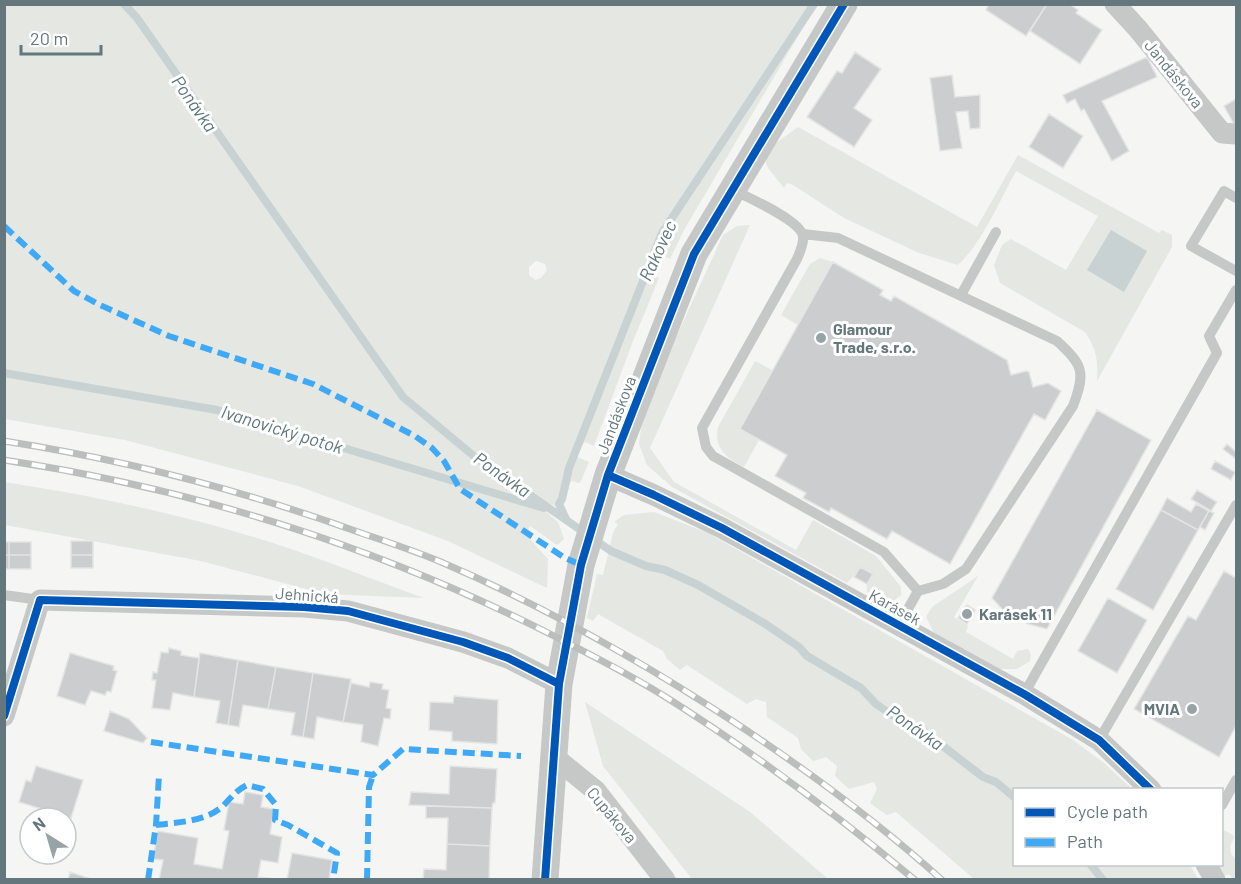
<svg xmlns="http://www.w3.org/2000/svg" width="1241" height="884" viewBox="0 0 1241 884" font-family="Barlow,sans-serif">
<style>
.green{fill:#e4e7e2;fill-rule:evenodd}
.water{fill:#c8d2d3}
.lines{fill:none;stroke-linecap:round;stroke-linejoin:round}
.stream{stroke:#c8d2d3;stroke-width:8}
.building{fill:#cccdce;stroke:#e4e4e4;stroke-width:1.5}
.service{stroke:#c6c8c8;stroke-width:10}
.minor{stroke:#c6c8c8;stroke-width:21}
.tertiary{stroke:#c6c8c8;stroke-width:27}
.rail-casing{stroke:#bcbebe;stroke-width:7}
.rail{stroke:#fff;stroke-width:4.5;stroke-dasharray:14;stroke-linecap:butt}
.quiet{stroke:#3fa9f5;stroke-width:6;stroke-dasharray:12 6;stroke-linecap:butt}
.cycleway-casing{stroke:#fff;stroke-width:11}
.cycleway{stroke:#0057b8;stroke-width:8}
.poi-dot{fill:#97a3a6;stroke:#fff;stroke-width:2}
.labels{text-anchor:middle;stroke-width:6;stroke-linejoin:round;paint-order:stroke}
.street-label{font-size:16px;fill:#64777c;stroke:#fff}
.poi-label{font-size:16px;font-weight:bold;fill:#64777c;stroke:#fff;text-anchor:start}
.water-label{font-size:18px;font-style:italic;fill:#5e7678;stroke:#fff}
</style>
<rect width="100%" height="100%" fill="#f5f5f4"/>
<path class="green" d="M817,4L684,230L670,259L663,255L649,258L646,266L652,275L659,278L633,341L594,446L585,442L578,448L577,457L589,462L580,483L571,481L562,509L546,502V512L558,522L564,539L557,545L530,526L526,535L548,559L547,588L448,541L298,486L125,440L5,419V5ZM536,261L545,264L547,270L541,278L535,280L529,275V267Z
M798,127L977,227L1018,155L1159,233L1162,230L1172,235V247L1097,381C1098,360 1097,350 1085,332L1000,283L994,265L1002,245L1011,239L1066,270L1098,216L1016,171C1000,200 982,243 958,265L919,253L844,218L793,185L787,183L784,188L768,168L765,160L776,143Z
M750,225L650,448L674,482L796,550L813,520L876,556L901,587V595L891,603L882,601L867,592V584L872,574L861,567L847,583L672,487L647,465L639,444L642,421L661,370L723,235L737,226Z
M820,258L833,262L798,325L781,315L810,264Z
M755,361L772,370L740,428L759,440L744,467C726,457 714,449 718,427Z
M4,482C97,496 190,516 279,545C328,561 376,581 424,598L325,594L201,561L5,525Z
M654,512L708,533L1073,740L1104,763L1132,789L1014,790V864L1190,865L1198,879H974L896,812L887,815L870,803L877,789L874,782L849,789L835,776L837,766L826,757L813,761L801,749L798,738L767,717L766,702L756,699L747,704L687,665L680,670L667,659L663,651L598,614L593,621L587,618L597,574L603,575L613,533L618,524L614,522L624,515Z
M978,576L954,617L968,626L966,632L1013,659L1017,651L1028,649L1031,655L1030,661L1017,669H999L934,633L926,617L932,607Z
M585,702L750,812L828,879H692L603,766Z
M1222,829L1233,835L1234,838L1230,846L1231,854L1236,859V879H1233L1229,874L1225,876L1219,865L1222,864Z"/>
<path class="water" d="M1111,230L1147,251L1124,292L1087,270Z"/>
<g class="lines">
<path class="stream" d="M124,4L137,18L403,397L475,457L611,551L646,566L665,570L698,585L764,623L799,647L807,656L861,688L876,704L904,723L926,733L983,777L996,782L1014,797
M4,373L217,410L544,508
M566,519L559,504L562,499L569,468L662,233L814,4
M1090,864L1103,880"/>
</g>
<path class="building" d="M989,4H1047L1026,36L986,10Z
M1047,4H1069L1078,10L1076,13L1102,30L1080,64L1030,31Z
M855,52L881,69L854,108L872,120L854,147L807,117L837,71L842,73Z
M1147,57L1157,77L1102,101L1129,151L1112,161L1084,109L1081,111L1075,99L1067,103L1063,95Z
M952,75L955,97L980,95V128L970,129L968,111L956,112L962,148L940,151L930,78Z
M1236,99V125L1235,126L1224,106Z
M1049,114L1083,136L1063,168L1029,147Z
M833,262L883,290L880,295L891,301L894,296L1007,360L1011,375L1026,371L1029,372L1033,387L1048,383L1061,391L1045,420L1034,414L950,564L892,531L887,539L831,508L829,512L803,498L806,493L775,476L787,455L740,429Z
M1097,410L1151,440L1047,629L1028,624L1003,610L992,598Z
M1227,444L1236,452V459L1223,449Z
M1215,461L1235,472L1231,480L1211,469Z
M1197,490L1217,502L1211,511L1191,499Z
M1167,498L1191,512L1196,504L1209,511L1198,530L1161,510Z
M1161,510L1198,530L1153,610L1116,589Z
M1209,511L1214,513L1205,530L1200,527Z
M71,541H93V555H71Z
M4,542H9V555H4Z
M9,542H31V555H9Z
M4,555H9V569H4Z
M9,555H31V569H9Z
M71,555H93V568H71Z
M860,567L873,574L867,584L854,577Z
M1224,571L1236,578V726L1219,757L1134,709L1188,616L1196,620Z
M1108,598L1147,620L1117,673L1078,651Z
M967,605L975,610L967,624L958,618Z
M169,648L181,651V655L199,658L194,697L173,693L170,710L152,708L156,680H152L153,672L157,673L161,652L168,653Z
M70,653L114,666L113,670L117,671L116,674L111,692L107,691L105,695L91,691L85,705L57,696Z
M200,653L238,660L228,725L216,723L220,701L194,697Z
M238,660L276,667L268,709L243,705L239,727L228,725Z
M276,667L313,673L303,737L291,735L295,713L268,709Z
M313,673L351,679L343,722L317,717L314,739L303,737Z
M370,682L383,684L382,689L389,690L386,708L391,709L390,719L384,718L378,746L361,742L363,725L343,722L351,683L369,687Z
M454,696L498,700L497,744L452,741V732L429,730L430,702L453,703Z
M110,711L129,719L147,738L143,743L104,731Z
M36,766L83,780L71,818L19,802L26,780L31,782Z
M450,766L497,769L495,803H493L492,808L409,805L411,792L449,794Z
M245,792L263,795L261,807L274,809L270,834L282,837L278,863L261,860L258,877L283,880H159L163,860L153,859L158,831L198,838L194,864L222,869L229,831L224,830L229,802L243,804Z
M426,806L492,808L490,846L447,844L448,818H426Z
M447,844L490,846L489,880H423L424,869L446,870Z
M292,853L332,860L329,880H287Z
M70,872L94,880H68Z"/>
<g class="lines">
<path class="service" d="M733,190C749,198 800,220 803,236C804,244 800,252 797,259L702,428L706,447L713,456L884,552L918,591
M1236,198L1224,191L1191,246L1236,271
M803,234L838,238L1057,341C1083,365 1086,372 1073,406L966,569L943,584L918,591
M961,295L996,232
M4,595L40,600
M899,625L918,591
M1024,694L1217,353L1209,336L1236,290
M1099,740L1236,505
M1222,805L1236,780"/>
<path class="minor" d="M1115,4L1138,29L1222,133L1236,134
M608,475L654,495L722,528L1024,694L1099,740L1151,790
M4,716L40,600L304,607L348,611L463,642L508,658L559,684
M553,756L596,791L665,880
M1206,864L1215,880"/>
<path class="tertiary" d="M545,880L559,684L581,565L608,475L694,254L844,4"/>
<g class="rail-casing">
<path id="rail" d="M4,441C127,460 245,491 361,533C388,542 415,551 441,562C544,606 643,662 737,724C808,771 878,822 942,880
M4,460C196,489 384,549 556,637C595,657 635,677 672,701C757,755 837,815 915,880"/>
</g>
<use href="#rail" class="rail"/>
<path class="quiet" d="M4,226L74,291L100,305L169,336L313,384L415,436L432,448L444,461L460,489L565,558L581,565
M151,742L373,775L403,749L521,756
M156,825C179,822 205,822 223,806C232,797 235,791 247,785L263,789L276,805L275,820L288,825L337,853L333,880
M148,880L156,825L159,775
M367,880L369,787L373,775"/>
<g class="cycleway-casing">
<path id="cycleway" d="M608,475L654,495L722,528L1024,694L1099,740L1151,790
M4,716L40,600L304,607L348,611L463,642L508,658L559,684
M545,880L559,684L581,565L608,475L694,254L844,4"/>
</g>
<use href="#cycleway" class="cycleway"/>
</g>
<g class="poi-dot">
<circle cx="821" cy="338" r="6"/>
<circle cx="967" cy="614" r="6"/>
<circle cx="1192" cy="709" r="6"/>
</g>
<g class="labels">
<g class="street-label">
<text transform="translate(1174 74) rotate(51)" y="6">Jandáskova</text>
<text transform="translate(616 415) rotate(-69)" y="6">Jandáskova</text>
<text transform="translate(307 595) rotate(4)" y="6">Jehnická</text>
<text transform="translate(895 607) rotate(29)" y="6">Karásek</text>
<text transform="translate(612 815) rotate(50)" y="6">Cupákova</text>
</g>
<g class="poi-label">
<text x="833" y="335">Glamour<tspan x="833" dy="18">Trade, s.r.o.</tspan></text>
<text x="979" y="620">Karásek 11</text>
<text x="1180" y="715" text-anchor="end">MVIA</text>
</g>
<g class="water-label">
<text transform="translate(194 104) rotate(55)" y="6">Ponávka</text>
<text transform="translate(658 251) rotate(-65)" y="6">Rakovec</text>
<text transform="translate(282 430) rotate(17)" y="6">Ivanovický potok</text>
<text transform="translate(502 475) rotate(35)" y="6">Ponávka</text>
<text transform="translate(915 728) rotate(35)" y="6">Ponávka</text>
</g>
</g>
<rect width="1241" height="884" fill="none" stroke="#64777c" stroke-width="12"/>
<rect x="1013" y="788" width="210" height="78" fill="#ffffff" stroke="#c1c9cb" stroke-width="1.5"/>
<rect x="1025" y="808" width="30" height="9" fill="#0057b8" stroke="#c1c9cb" stroke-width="1.5"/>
<text x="1067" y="818" font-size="18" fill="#64777c">Cycle path</text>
<rect x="1025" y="838" width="30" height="9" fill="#3fa9f5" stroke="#c1c9cb" stroke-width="1.5"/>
<text x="1067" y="848" font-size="18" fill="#64777c">Path</text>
<g transform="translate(48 836) rotate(323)"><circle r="28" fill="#ffffff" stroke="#c1c9cb" stroke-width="1.5"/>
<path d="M0-4.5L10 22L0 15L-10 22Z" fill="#97a3a6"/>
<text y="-9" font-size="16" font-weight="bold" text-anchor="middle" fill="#64777c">N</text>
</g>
<path d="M21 45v9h80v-9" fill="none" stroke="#64777c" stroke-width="3"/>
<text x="30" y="45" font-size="18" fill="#64777c" stroke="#ffffff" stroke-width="4.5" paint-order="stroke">20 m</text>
</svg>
